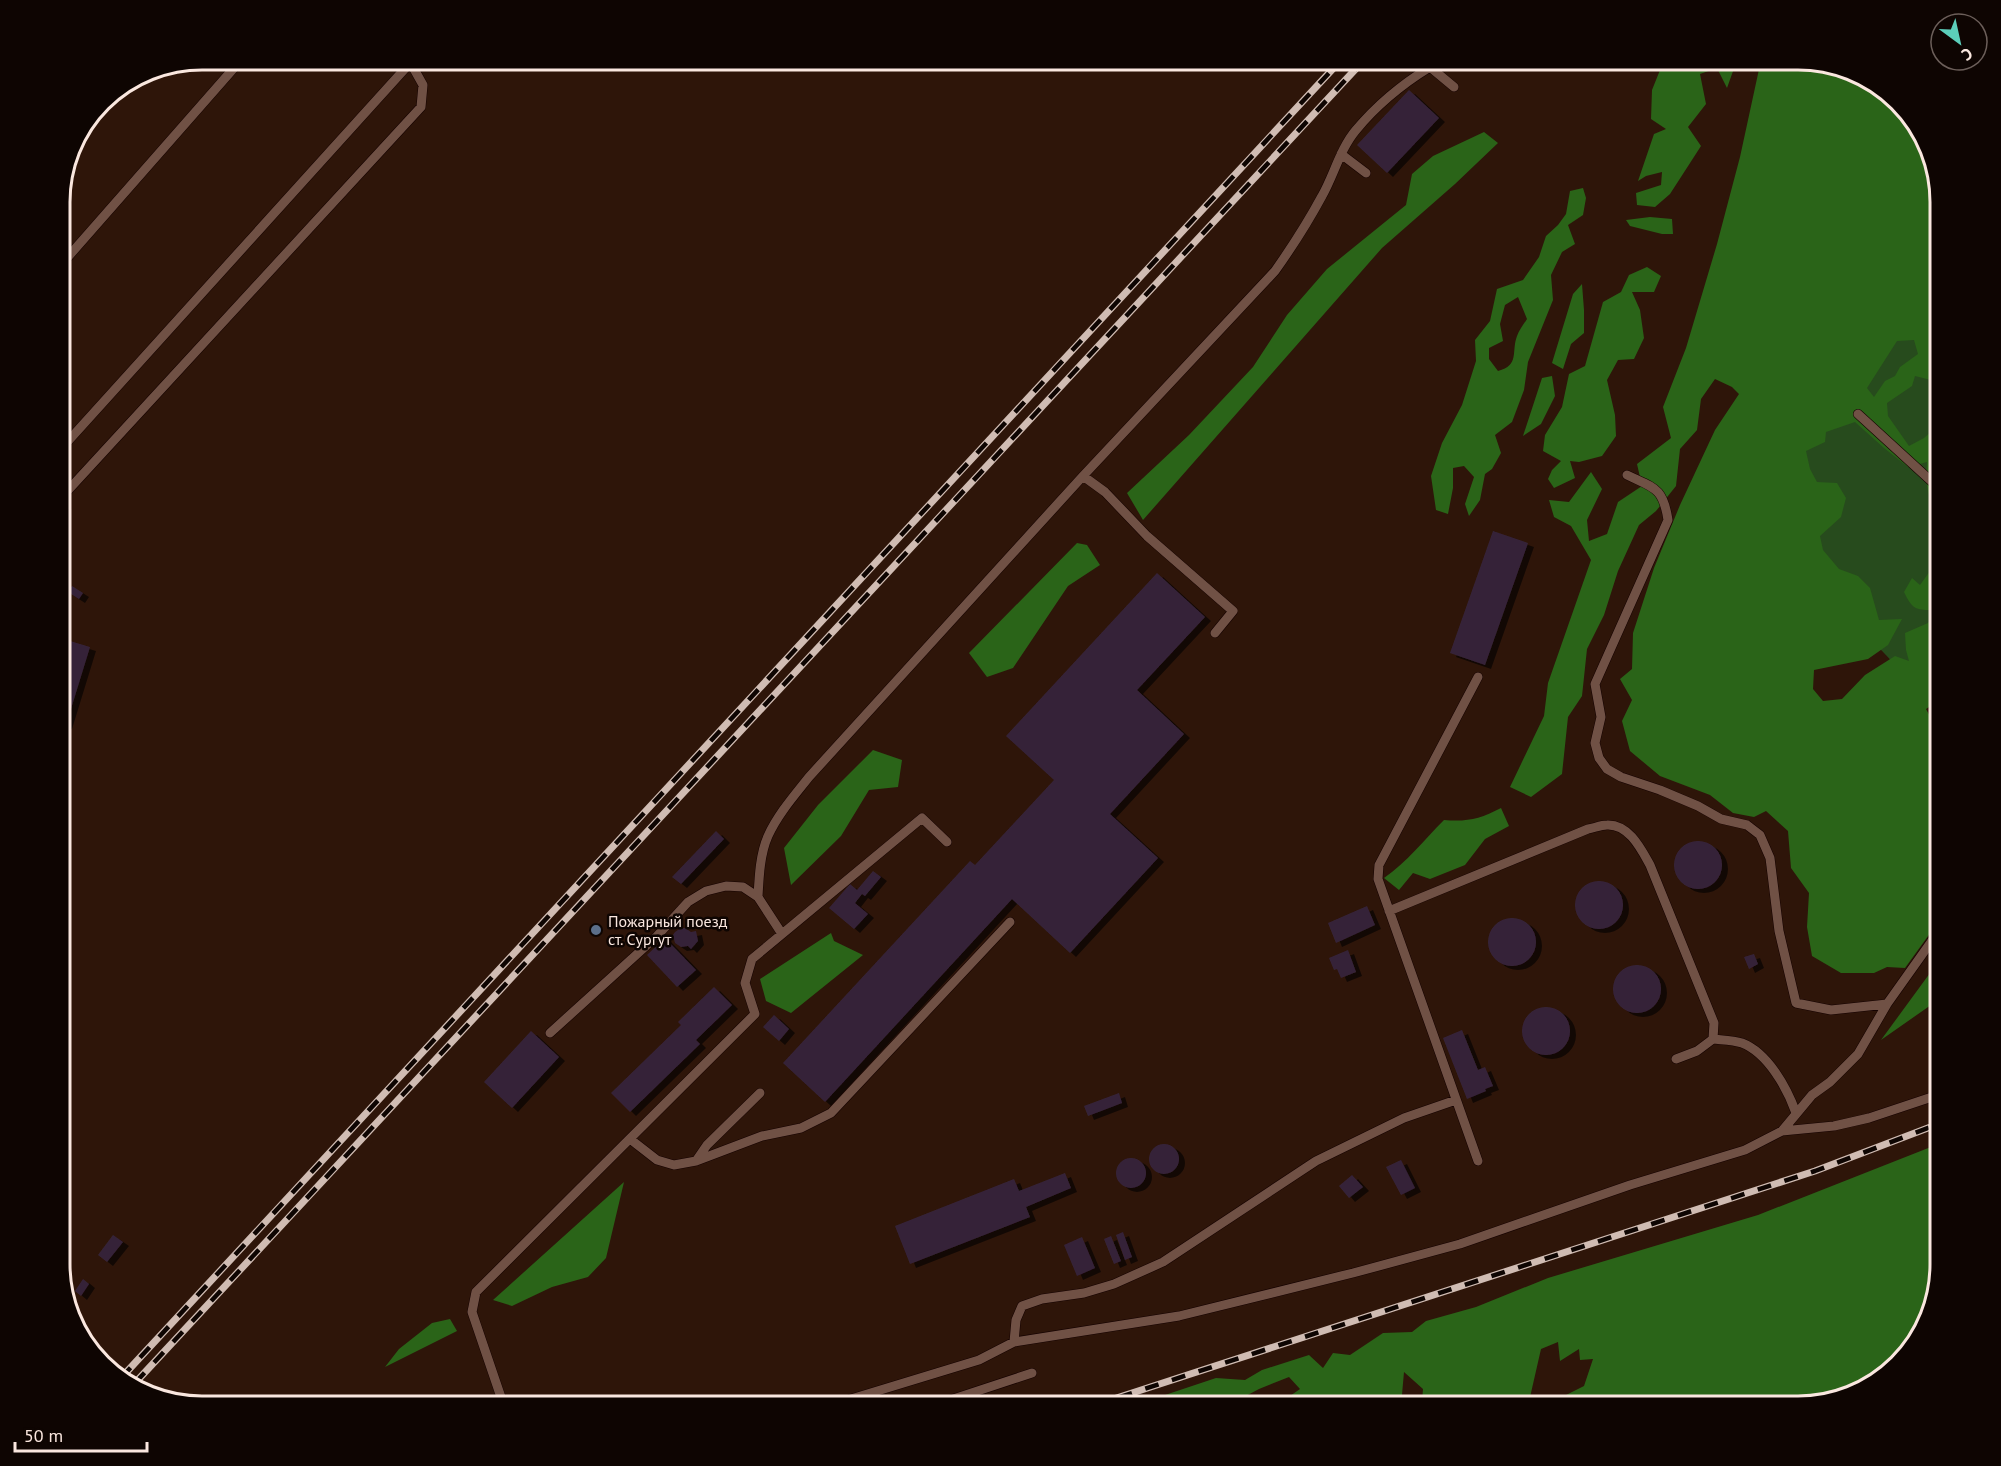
<svg xmlns="http://www.w3.org/2000/svg" width="2001" height="1466" viewBox="0 0 2001 1466" font-family="'PT Sans',sans-serif">
<style>
.green{fill:#274b1d}
.forest{fill:#2a6418;fill-rule:evenodd}
.building{fill:#362439;filter:url(#shadow)}
.lines{fill:none;stroke-linecap:round;stroke-linejoin:round}
.service-casing{stroke:#150200;stroke-width:10}
.service{stroke:#705145;stroke-width:9}
.rail-casing{stroke:#d0bcb3;stroke-width:7}
.rail{stroke:#0e0502;stroke-width:4.5;stroke-dasharray:14;stroke-linecap:butt}
.service-dot{fill:#5c6f8a;stroke:#0e0502;stroke-width:2}
.labels{text-anchor:middle;stroke-width:5;stroke-linejoin:round;paint-order:stroke}
.poi-label{font-size:16px;fill:#fae7df;stroke:#0e0502;text-anchor:start}
.rim{fill:none;stroke:#fae7df;stroke-width:3}
</style>
<defs>
<filter id="shadow"><feDropShadow dx="6" dy="4" stdDeviation="0" flood-color="#0009"/></filter>
</defs>
<rect width="100%" height="100%" fill="#2e1509"/>
<path class="green" d="M1941,236V713L1789,553L1779,462Z"/>
<path class="forest" d="M1664,60H1737L1727,88L1717,68L1700,74L1706,104L1688,127L1701,146L1670,194L1655,207L1637,205L1636,193L1661,185L1662,172L1646,176L1638,181L1654,134L1666,129L1651,119L1652,90Z
M1761,60H1798L1885,89L1926,139L1941,203V342L1937,344V370L1931,380L1915,376L1912,386L1887,403L1888,416L1909,446L1924,438L1941,423V511C1925,503 1926,477 1927,462L1908,467L1884,448L1855,422L1826,432L1825,442L1806,451L1810,469L1817,482L1837,483L1846,498L1841,517L1820,536L1823,550L1839,569L1858,576L1870,588L1879,620L1902,619L1888,645L1868,659L1814,670L1813,689L1823,701L1842,699L1865,675L1895,656L1909,661L1906,650L1905,633L1928,623L1936,610C1917,610 1913,611 1904,592L1912,578L1920,585L1938,560H1941V659L1930,656L1941,668V699L1926,709L1932,720L1941,714V918L1905,968L1887,967L1874,973H1841L1812,956L1807,927L1809,893L1791,868L1788,831L1766,811L1754,817L1733,813L1710,795L1660,776L1630,751L1622,721L1632,700L1620,679L1632,669L1633,633L1654,568L1680,505L1715,430L1739,394L1732,387L1715,379L1701,399L1697,430L1680,449L1676,486L1656,511L1639,525L1618,571L1604,615L1587,649L1582,696L1568,717L1562,774L1531,797L1510,787L1544,716L1548,683L1591,560L1571,526L1554,517L1549,500L1569,502L1591,472L1602,489L1587,520L1589,541L1607,534L1618,502L1642,486L1637,464L1671,438L1663,407L1686,348L1717,244L1740,157ZM1914,340L1918,354L1900,367L1895,376L1885,381L1874,397L1867,388L1897,341Z
M1484,132L1498,143L1455,184L1382,248L1143,520L1127,493L1189,435L1253,367L1287,315L1327,269L1406,205L1412,174L1433,156Z
M1583,188L1586,198L1583,215L1568,225L1575,244L1562,252L1551,275L1553,300L1528,362L1524,390L1512,422L1495,435L1501,453L1492,469L1485,474L1480,500L1469,516L1465,504L1474,477L1464,466L1453,468V488L1448,514L1436,510L1431,476L1442,443L1462,405L1476,361L1475,340L1490,321L1497,289L1523,280L1539,257L1546,236L1558,225L1566,214L1570,191ZM1518,297L1527,319C1524,324 1519,330 1517,336C1511,352 1520,365 1498,371L1489,359V348L1503,341L1500,324L1505,305Z
M1650,217L1672,219L1673,234H1662L1630,226L1626,220Z
M1647,267L1661,276L1654,292H1632L1640,310L1644,338L1634,359L1618,360L1607,380L1615,415L1616,436L1602,456L1579,462L1570,461L1575,478L1554,488L1548,479L1552,470L1561,461L1543,451L1545,435L1562,407L1569,374L1585,366L1603,302L1621,292L1629,275Z
M1582,284L1584,310V333L1571,344L1563,369L1552,363L1573,294Z
M1552,376L1555,396L1541,424L1523,436L1542,378Z
M1077,543L1087,545L1100,565L1068,586L1013,668L987,677L969,653Z
M873,750L902,760L898,787L869,790L841,836L791,885L784,848L818,805Z
M1501,808L1509,826L1485,839L1465,865L1430,879L1413,873L1399,890L1384,878C1407,862 1424,840 1444,820C1467,822 1480,819 1501,808Z
M831,933L834,941L863,955L791,1013L766,1001L760,979Z
M1941,958V998L1881,1040Z
M1941,1143V1263L1912,1350L1862,1391L1798,1406H1536L1558,1399L1584,1386L1593,1359L1580,1360L1579,1349L1560,1361L1558,1342L1541,1349L1528,1406H1412L1422,1401L1423,1389L1404,1372L1401,1406H1287L1290,1396L1300,1389L1289,1377L1259,1389L1227,1406L1204,1404L1201,1406H1132L1216,1378L1245,1380L1262,1370L1309,1355L1323,1368L1333,1353L1350,1355L1383,1333L1412,1332L1426,1321L1476,1307L1548,1278L1758,1215Z
M624,1182L606,1258L588,1277L552,1287L512,1306L493,1300Z
M450,1319L457,1331L385,1367L399,1349L432,1323Z"/>
<path class="building" d="M1409,90L1439,118L1387,173L1357,145Z
M1493,531L1528,543L1485,665L1450,653Z
M1157,573L1205,617L1137,690L1184,734L1110,814L1158,858L1070,953L1012,899L825,1102L783,1063L970,861L975,865L1054,780L1006,736Z
M72,586L83,593L79,599L68,592Z
M60,638L90,647L66,725L60,723Z
M716,831L724,839L681,884L672,877Z
M1674 865a24 24 0 1 1 48 0a24 24 0 1 1-48 0Z
M873,871L881,877L865,896L862,894L855,903L868,914L854,929L829,908L850,884L857,890Z
M1575 905a24 24 0 1 1 48 0a24 24 0 1 1-48 0Z
M1367,906L1375,925L1336,943L1328,923Z
M1488 942a24 24 0 1 1 48 0a24 24 0 1 1-48 0Z
M681,928H685L691,932L696,931L698,941L691,949L688,946L681,947L675,943L673,935L675,932Z
M665,938L696,970L677,987L647,955Z
M1348,950L1356,972L1341,978L1337,969L1334,970L1329,958Z
M1754,954L1758,964L1749,969L1744,957Z
M1613 989a24 24 0 1 1 48 0a24 24 0 1 1-48 0Z
M714,987L732,1005L696,1040L700,1044L630,1112L611,1093L681,1025L678,1022Z
M1522 1031a24 24 0 1 1 48 0a24 24 0 1 1-48 0Z
M774,1015L789,1029L779,1041L763,1027Z
M1462,1030L1478,1070L1485,1067L1493,1086L1485,1089L1486,1091L1467,1099L1443,1038Z
M531,1031L559,1057L512,1108L484,1082Z
M1119,1093L1122,1103L1088,1116L1084,1106Z
M1149 1159a15 15 0 1 1 30 0a15 15 0 1 1-30 0Z
M1116 1173a15 15 0 1 1 30 0a15 15 0 1 1-30 0Z
M1401,1160L1415,1188L1401,1195L1386,1167Z
M1065,1173L1071,1188L1026,1207L1030,1217L910,1264L895,1226L1014,1179L1019,1191Z
M1352,1175L1363,1187L1349,1198L1339,1186Z
M1123,1232L1132,1257L1125,1260L1116,1235Z
M113,1235L123,1242L107,1262L98,1255Z
M1111,1236L1121,1261L1114,1264L1104,1239Z
M1082,1237L1095,1268L1077,1276L1064,1245Z
M83,1279L89,1284L81,1296L75,1291Z"/>
<g class="lines">
<g class="service-casing">
<path id="service" d="M1341,154L1366,173
M60,266L241,60
M1858,414L1941,490
M60,450L411,62
M1627,475C1654,488 1663,487 1668,520L1595,684L1601,717L1595,743L1599,758L1607,769L1621,777L1660,790L1698,806L1721,819L1747,825L1760,835L1770,858L1779,931L1796,1003L1831,1010L1887,1004
M1083,476L1105,492L1147,536L1233,611L1215,633
M60,499L421,107L423,85L409,60
M758,897C759,877 760,854 768,836C778,814 794,796 809,777L1083,476L1275,271C1292,247 1308,222 1322,196C1334,175 1340,149 1356,130C1376,106 1404,83 1430,67L1454,87
M1389,911L1588,829C1594,828 1601,825 1607,825C1629,824 1641,849 1650,865L1714,1023L1713,1039L1697,1051L1676,1059
M550,1033L657,936L688,902L706,891L726,886L743,887L758,897L782,934
M1713,1039C1722,1040 1733,1040 1742,1043C1768,1053 1787,1088 1796,1113
M1782,1131L1812,1095L1830,1082L1858,1054L1887,1004L1941,928
M630,1139L657,1160L674,1165L696,1161L762,1136L801,1128L831,1113L1010,922
M696,1161L707,1145L760,1093
M1478,1161L1378,879L1379,865L1478,677
M1014,1342L1016,1320L1022,1306L1042,1299L1084,1293L1114,1284L1163,1262L1316,1161L1404,1118L1456,1100
M504,1406L472,1312L476,1292L755,1014L745,983L752,959L922,818L947,842
M828,1406L979,1360L1014,1342L1179,1316L1353,1273L1460,1244L1630,1185L1745,1150L1782,1131L1834,1126L1869,1118L1941,1094
M932,1406L1032,1373"/>
</g>
<use href="#service" class="service"/>
<g class="rail-casing">
<path id="rail" d="M121,1378L1341,60
M135,1383L1364,60
M1092,1406L1815,1171L1941,1123"/>
</g>
<use href="#rail" class="rail"/>
</g>
<circle class="service-dot" cx="596" cy="930" r="6"/>
<g class="labels">
<g class="poi-label">
<text x="608" y="927">Пожарный поезд<tspan x="608" dy="18">ст. Сургут</tspan></text>
</g>
</g>
<path d="M0 0H2001V1466H0ZM202 70H1798A132 132 0 0 1 1930 202V1264A132 132 0 0 1 1798 1396H202A132 132 0 0 1 70 1264V202A132 132 0 0 1 202 70Z" fill="#0e0502" fill-rule="evenodd"/>
<path class="rim" d="M202 70H1798A132 132 0 0 1 1930 202V1264A132 132 0 0 1 1798 1396H202A132 132 0 0 1 70 1264V202A132 132 0 0 1 202 70Z"/>
<g transform="translate(1959 42) rotate(147)"><circle r="28" fill="#0e0502" stroke="#6c5f5a" stroke-width="1.5"/>
<path d="M0-4.5L10 22L0 15L-10 22Z" fill="#5cceba"/>
<text y="-9" font-size="16" font-weight="bold" text-anchor="middle" fill="#fae7df">С</text>
</g>
<path d="M15 1442v9h132v-9" fill="none" stroke="#fae7df" stroke-width="3"/>
<text x="24" y="1442" font-size="18" fill="#fae7df" stroke="#0e0502" stroke-width="4.5" paint-order="stroke">50 m</text>
</svg>
